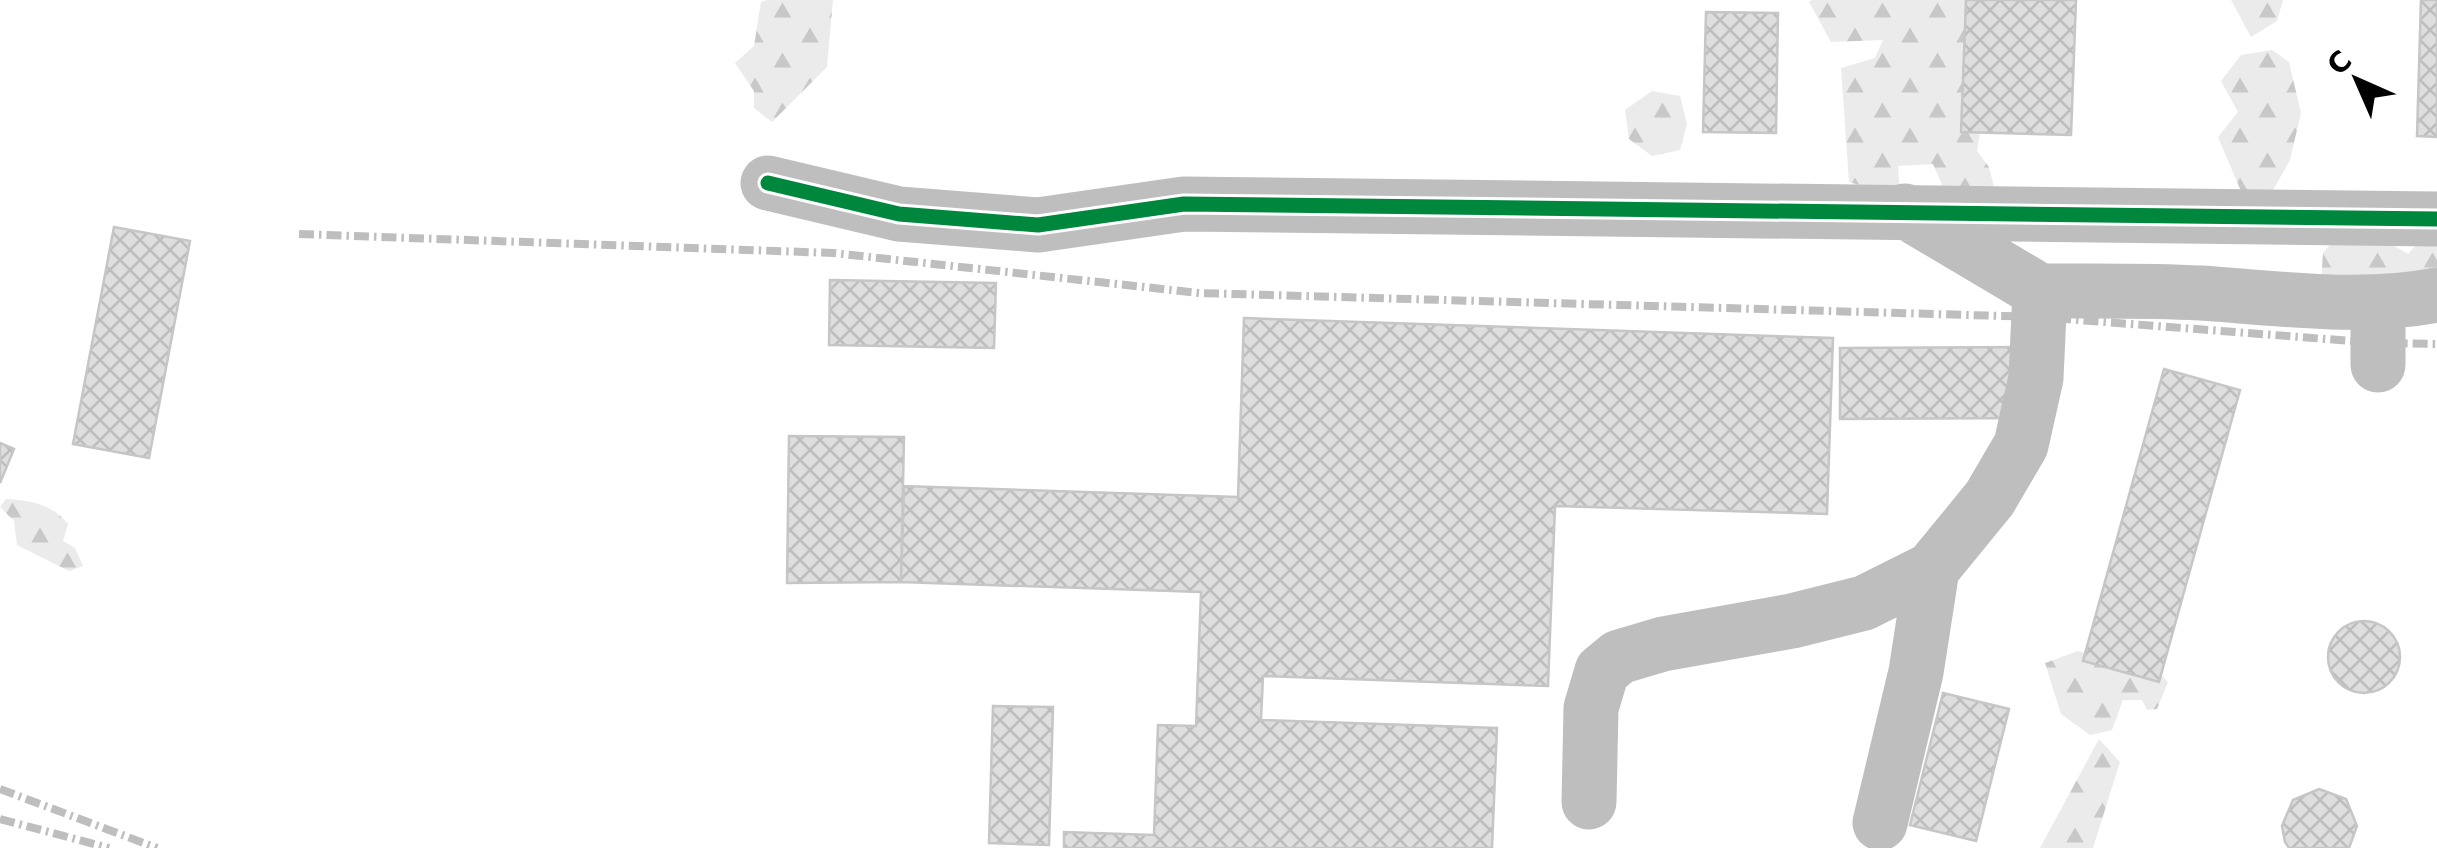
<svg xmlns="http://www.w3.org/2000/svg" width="2437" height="848" viewBox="0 0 2437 848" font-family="'DejaVu Sans',sans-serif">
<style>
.forest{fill:url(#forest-firs)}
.building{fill:url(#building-cross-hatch);stroke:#c6c6c6;stroke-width:2.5}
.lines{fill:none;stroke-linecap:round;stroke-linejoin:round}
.minor{stroke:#bebebe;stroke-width:55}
.rail{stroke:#bebebe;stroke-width:8;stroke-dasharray:15 5 2.5 5;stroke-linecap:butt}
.cycleway-casing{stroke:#fff;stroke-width:21}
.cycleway{stroke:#00873e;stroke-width:15}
</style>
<defs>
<pattern id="forest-firs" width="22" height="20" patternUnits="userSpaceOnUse" patternTransform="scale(2.5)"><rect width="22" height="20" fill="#ebebeb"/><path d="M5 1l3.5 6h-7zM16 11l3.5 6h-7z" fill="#c8c8c8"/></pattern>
<pattern id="building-cross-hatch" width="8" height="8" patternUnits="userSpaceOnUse" patternTransform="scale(2.5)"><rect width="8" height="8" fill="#dedede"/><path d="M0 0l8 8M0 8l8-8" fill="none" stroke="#bdbdbd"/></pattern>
</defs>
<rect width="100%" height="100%" fill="#fff"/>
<path class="forest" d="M767,0H833L827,67L772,122L754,108V91L735,63L754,46L761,2Z
M1812,0H1982L1984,109L1977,151L1989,167L1997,199L1945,192L1933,164L1898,166L1900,197L1849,182L1841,68L1875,58L1883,40L1831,42L1809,2Z
M2231,0H2283L2277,21L2251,37Z
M2272,50L2289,62L2301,113L2290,160L2268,199L2246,203L2218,137L2238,112L2221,81L2241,55Z
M1652,91L1680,96L1687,124L1680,150L1652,156L1629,139L1625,110Z
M2343,229H2366L2408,254L2425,235H2437V293L2321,284L2323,253Z
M6,499C30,500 53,505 68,524L63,541L75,548L83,566L69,571L17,545L14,521L0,507Z
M2078,651L2123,664L2149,663L2168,682L2157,709L2147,710L2142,700H2123L2112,730L2090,735L2061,714L2045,663Z
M2099,739L2120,762L2093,848H2040Z"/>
<path class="building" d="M1966,0H2076L2071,135L1961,132Z
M2421,0H2437V137L2417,136Z
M1706,12L1778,13L1776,133L1703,132Z
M114,227L190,241L149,458L73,444Z
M830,280L996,283L994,348L829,345Z
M1244,318L1833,338L1827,514L1555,506L1548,686L1263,676L1261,720L1497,728L1492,848H1064V832L1154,835L1158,725L1196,726L1201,592L901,582L904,486L1238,497Z
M2025,347V418L1840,419V348Z
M2164,369L2240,390L2159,682L2083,661Z
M789,436L904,437L901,582L787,583Z
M0,443L14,449L0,483Z
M2328 657a36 36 0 1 1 72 0a36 36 0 1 1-72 0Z
M1943,693L2009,709L1976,841L1910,825Z
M993,706L1053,707L1049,845L989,843Z
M2319,789L2346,799L2357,826L2349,848H2289L2285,842L2282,826L2293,800Z"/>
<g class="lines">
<path class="minor" d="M768,183L899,214L1038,225L1184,204L2437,219
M1905,211L2040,291
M2378,302V365
M1589,802L1591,708L1602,671L1619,657L1663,644L1792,621L1864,603L1932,569L1990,498L2021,445L2036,378L2040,291C2094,291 2148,290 2201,293C2278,298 2360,310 2437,295
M1880,823L1916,672L1932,569"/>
<path class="rail" d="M299,234L833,253L1199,293L2039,317L2378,343L2437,344
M0,789L157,848
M0,819L109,848"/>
<g class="cycleway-casing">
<path id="cycleway" d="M768,183L899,214L1038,225L1184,204L2437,219"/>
</g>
<use href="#cycleway" class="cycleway"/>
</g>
<g transform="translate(2357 80) rotate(315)" stroke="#ffffff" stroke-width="8" paint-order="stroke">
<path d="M0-8L18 38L0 25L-18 38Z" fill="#000000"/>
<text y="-15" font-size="28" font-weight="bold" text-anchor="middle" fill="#000000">С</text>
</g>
</svg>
